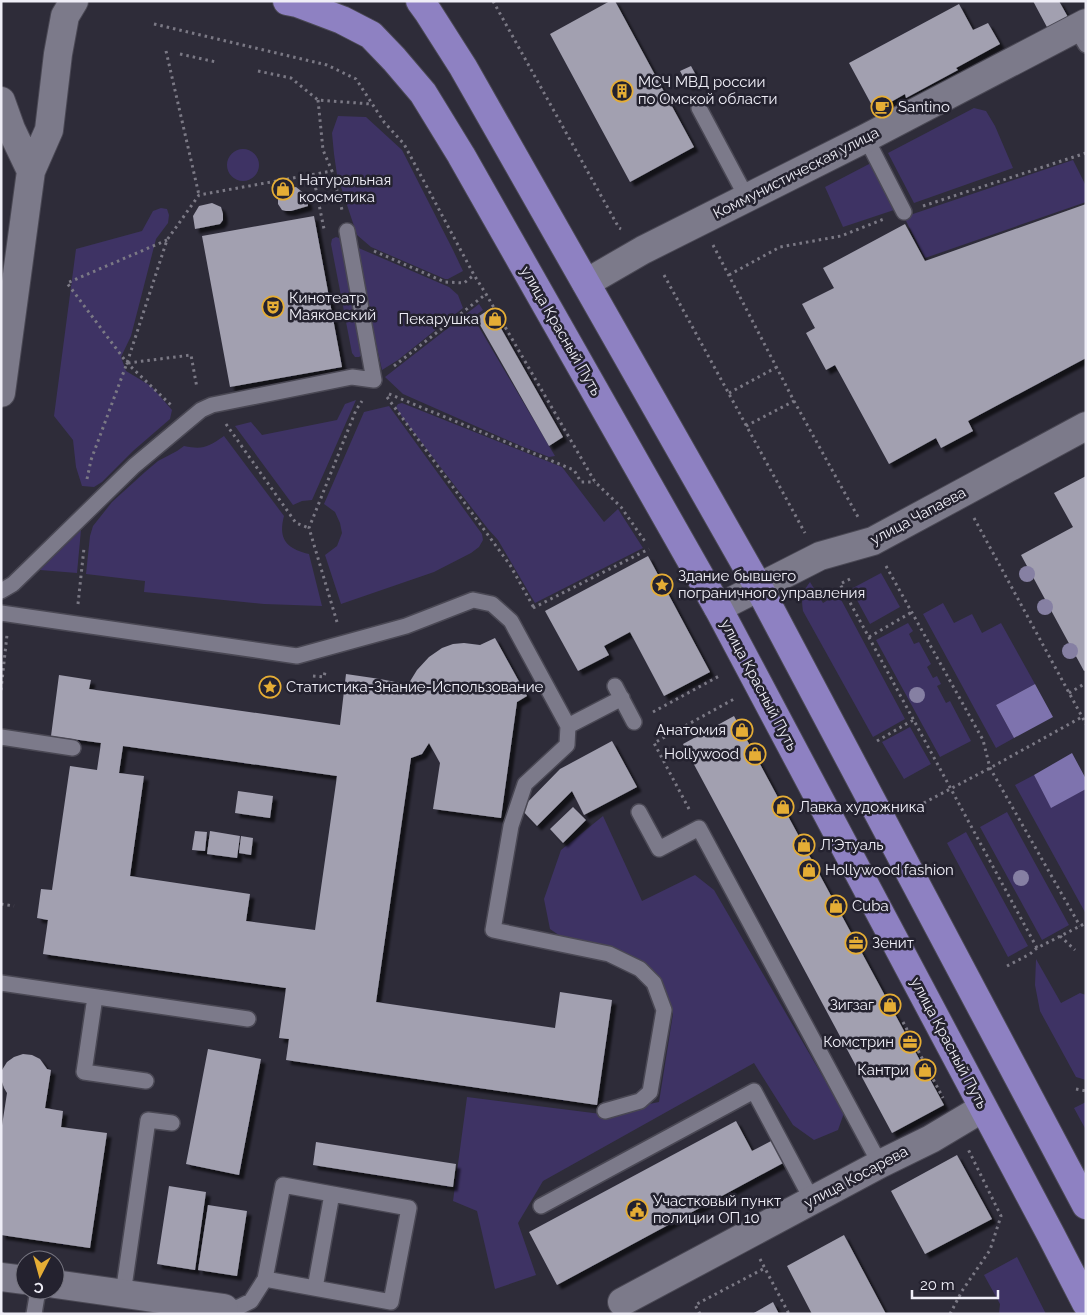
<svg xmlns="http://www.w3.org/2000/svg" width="1087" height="1315" viewBox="0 0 1087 1315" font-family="Raleway,sans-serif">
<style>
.green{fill:#3e3364}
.water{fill:#7e73ae}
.building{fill:#a2a0b0;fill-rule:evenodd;filter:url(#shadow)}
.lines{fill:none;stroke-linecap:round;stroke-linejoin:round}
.service-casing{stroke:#4a4854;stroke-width:18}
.minor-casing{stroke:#4a4854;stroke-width:30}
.secondary-casing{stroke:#4a4854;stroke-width:30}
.primary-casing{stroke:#4a4854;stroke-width:30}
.path{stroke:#7b7985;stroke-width:3;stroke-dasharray:2.5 4;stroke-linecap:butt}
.service{stroke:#7c7a8a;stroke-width:15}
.minor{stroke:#7c7a8a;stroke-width:28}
.secondary{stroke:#7c7a8a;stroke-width:28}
.primary{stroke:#8e81c2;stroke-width:28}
.tree{fill:#8680a3}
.labels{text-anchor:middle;stroke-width:5;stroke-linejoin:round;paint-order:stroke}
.poi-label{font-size:15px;fill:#efeef7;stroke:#24222f;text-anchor:start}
.street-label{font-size:15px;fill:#efeef7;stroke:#24222f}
</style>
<defs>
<filter id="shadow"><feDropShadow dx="4.5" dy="4.5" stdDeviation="1" flood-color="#0009"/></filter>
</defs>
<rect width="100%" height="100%" fill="#2e2c39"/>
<path class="green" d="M974,108L986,111L995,126L1013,168L914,203L888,153Z
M338,116L366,117L402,150L453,250L463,271L448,279H445L371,247L357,235L337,175L334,154L332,133Z
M227 165a16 16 0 1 1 32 0a16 16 0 1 1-32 0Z
M1073,160L1086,186V202L925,258L904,217Z
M871,163L894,210L843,227L825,187Z
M161,208L167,209L169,215L168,223L156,239L131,336L121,357L126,371L151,386L172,410L170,419L133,451L102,482L94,487L82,486L76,467L73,440L54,416L76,249L142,231L153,211Z
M336,237L339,238L341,242L362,355L359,357H355L352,353L331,244L332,239Z
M354,246L449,287L458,295L463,308L398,360L382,370Z
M479,304L483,310L473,317L555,456L549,457L521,446L403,394L385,377Z
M356,400L312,500L302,501L293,505L235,426L251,422L262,435L337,420L345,404Z
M402,403L562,467L604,522L618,509L643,548L535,603L498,540L488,529L402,417L396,407L398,404Z
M389,406L482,534L483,540L479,547L471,553L434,572L341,604L325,555L337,546L342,533L340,523L335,512L324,504L364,412Z
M224,436L284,516C278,539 286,548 309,554L322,606L264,604L144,592L145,581L86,574L90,536L93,526L112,502L145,472L158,461L177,451L184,446C203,450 208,447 224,436Z
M81,530L77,573L40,570Z
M881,573L900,607L870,624L851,589Z
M810,582L823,603L838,594L905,719L873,737L803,611C801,597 802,593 810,582Z
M943,603L954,623L972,614L982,633L1001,623L1035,684L996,705L1014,738L996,748L923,614Z
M908,623L913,631L909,634L914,644L919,642L931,664L927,667L933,678L937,676L941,684L937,686L946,703L950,701L971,741L940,757L876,640Z
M910,727L931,764L904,779L882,742Z
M1034,775L1051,807L1086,789V914L1015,785Z
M1007,812L1069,925L1042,940L980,827Z
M603,816L642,901L695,875L714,890L844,1113L838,1130L814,1140L793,1125L754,1063L543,1181L518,1223L536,1275L495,1289L477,1211L453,1201L467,1097L601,1114L659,1102L673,1014L663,986L638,964L592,958L550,929L544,899L561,850Z
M966,832L1028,946L1008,957L947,843Z
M1036,959L1061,1003L1080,993L1086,995V1080L1076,1077L1040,1011L1035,985Z
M1086,1102V1130L1074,1108Z
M1017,1257L1046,1314H999L1000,1304L984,1275Z"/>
<path class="water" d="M1035,684L1053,717L1014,738L996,705Z
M1072,753L1086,779V789L1051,808L1034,775Z"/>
<path class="building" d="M610,1H615L694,147L630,182L550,34Z
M1033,1H1059L1069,19L1048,29Z
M959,4L973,30L988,23L1000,44L956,68L958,70L906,98L905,94L875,111L849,63Z
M691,66L699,81L688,86L680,71Z
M296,187L306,195L308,206L291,211H286L282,210L278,204V196L283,189Z
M212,203L221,207L223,214V220L220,224L195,229L193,216L199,206Z
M1086,204V358L968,421L973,431L941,448L936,438L889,464L835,365L826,370L806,333L815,328L802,304L834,288L823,268L905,224L925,261Z
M314,216L342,367L230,387L202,236Z
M490,309L563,437L549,446L476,318Z
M1086,476V670L1084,671L1021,555L1073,527L1054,493Z
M648,556L710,672L664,696L630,632L604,646L609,655L578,671L545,611Z
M495,638L527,696L517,702L501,818L433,809L440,763L429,743L422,754L411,758L376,1002L555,1028L560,992L612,1000L597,1105L286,1060L289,1039L279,1038L286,988L43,954L48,920L37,918L41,889L52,890L70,766L97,770L101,743L51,736L59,675L91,680L89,689L340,725L346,674L380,679L411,685L409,683L417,670L429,657L442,648L453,644L464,643L480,645ZM123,746L337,776L315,930L246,921L250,894L130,876L144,776L119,773Z
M734,716L944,1105L892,1133L683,744Z
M612,741L637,787L584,815L572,791L537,826L521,809L560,769Z
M238,791L273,796L270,818L235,813Z
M573,807L586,820L563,843L550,829Z
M195,831L207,832L205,851L192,850Z
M210,831L240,836L237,858L207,854Z
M241,836L253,838L251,855L239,853Z
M208,1049L261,1059L239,1175L186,1164Z
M23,1054L32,1055L40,1059L47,1069L51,1070L45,1108L63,1111L61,1127L107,1133L90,1248L1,1235V1132L7,1093L4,1088L1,1079L2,1070L7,1062L14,1057Z
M736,1121L752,1151L773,1140L785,1162L557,1285L529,1232Z
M316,1142L456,1164L453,1187L313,1165Z
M957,1155L992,1219L925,1254L891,1191Z
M169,1186L206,1192L195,1270L157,1264Z
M208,1205L247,1211L237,1276L198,1270Z
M844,1235L886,1314H812L787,1266Z
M773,1302L779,1314H752Z"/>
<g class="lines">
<g class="service-casing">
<path id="service" d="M1076,28L1086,45
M699,108L747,198
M866,138L904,212
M1,591L13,584L134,466L201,410L212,405L352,377L374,380L347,231
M1,613L297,656L406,626L473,600L492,604L511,621L568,726L567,745L525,784L511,826L493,930L609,954L640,969L654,983L664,1010L650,1092L640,1101L605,1111
M615,686L634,722
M568,726L622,698
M1,737L73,748
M639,812L659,849L699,828L880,1164
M1,983L248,1019
M95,997L84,1072L146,1081
M541,1206L754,1091L812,1200
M315,1288L332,1194
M123,1294L148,1120L172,1123
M224,1308L239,1307L251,1301L265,1279L283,1185L409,1208L391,1302L265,1279
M34,1314L38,1290"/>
</g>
<g class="minor-casing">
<path id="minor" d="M586,283L643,250L866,138L1086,23
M718,608L820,556L873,541L1086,426
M1,1277L25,1280
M55,1284L224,1308
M622,1302L880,1164L931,1139L983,1108"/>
</g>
<g class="secondary-casing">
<path id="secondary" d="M1,101L11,129L31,171
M1,393L31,171L49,130L58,54L65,16L74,1"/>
</g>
<g class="primary-casing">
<path id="primary" d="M287,1L297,3L342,20L371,35L394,59L423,93L461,155L718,608L1051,1235L1086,1303
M420,1L428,12L463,67L759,588L1086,1205"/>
</g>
<path class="path" d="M493,1L619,228L621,229
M154,24L327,65L356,79L384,122L404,144L474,275L486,294L595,482L621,507L646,543
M166,51L199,195
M180,54L216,62
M258,71L291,78L318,100L371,104
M318,100L323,150L332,171L342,210
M313,175L324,229
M923,206L1086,153
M167,240L67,283L127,363L171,405
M713,245L794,401L858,517
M374,251L445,282L464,283L474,275
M664,275L805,533
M729,275L780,247L841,236L884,219
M128,363L191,355L197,388
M394,366L486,294
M729,393L777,367
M389,394L574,470L581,482H595
M387,397L510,565L534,608
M226,424L296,523L309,528
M746,426L794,401
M87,479L91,460L127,363L167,240L199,195L332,171
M974,518L1086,724
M886,566L983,740L990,768L1080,926
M850,579L840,584L1037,948
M78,604L84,548
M533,608L649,549
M337,622L309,528L356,410L362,401
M869,637L912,612
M313,676L324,677L325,672
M1,690L7,635
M1069,693L1086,683
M653,712L721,675
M877,741L913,720
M918,806L990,768L1082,717
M689,809L654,743L734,699
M1,904L14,906
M1060,936L1075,950
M1007,966L1030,954L1037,948L1086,923
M903,1022L943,1098
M1076,1089L1086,1091
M760,1259L789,1314
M1,1313L7,1314
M700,1314L695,1305L765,1268
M950,1314L962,1291L990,1250L1001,1216L968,1149"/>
<use href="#service" class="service"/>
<use href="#minor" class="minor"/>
<use href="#secondary" class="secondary"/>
<use href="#primary" class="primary"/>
</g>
<g class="tree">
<circle cx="1027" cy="574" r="8"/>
<circle cx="1045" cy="607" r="8"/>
<circle cx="1070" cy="651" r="8"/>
<circle cx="917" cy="695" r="8"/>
<circle cx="1021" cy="878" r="8"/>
</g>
<defs>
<g id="building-ring" transform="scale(1.125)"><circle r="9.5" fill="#24222f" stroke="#e5ad35" stroke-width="1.5"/><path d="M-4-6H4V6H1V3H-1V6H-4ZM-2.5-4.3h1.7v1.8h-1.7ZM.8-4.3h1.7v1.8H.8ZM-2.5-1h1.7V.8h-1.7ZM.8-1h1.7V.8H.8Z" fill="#e5ad35"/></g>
<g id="cafe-ring" transform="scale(1.125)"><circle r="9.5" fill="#24222f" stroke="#e5ad35" stroke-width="1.5"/><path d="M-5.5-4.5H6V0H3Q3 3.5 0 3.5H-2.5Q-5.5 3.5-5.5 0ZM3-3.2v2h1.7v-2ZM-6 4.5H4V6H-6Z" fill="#e5ad35"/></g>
<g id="shop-ring" transform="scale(1.125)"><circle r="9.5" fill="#24222f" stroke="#e5ad35" stroke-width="1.5"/><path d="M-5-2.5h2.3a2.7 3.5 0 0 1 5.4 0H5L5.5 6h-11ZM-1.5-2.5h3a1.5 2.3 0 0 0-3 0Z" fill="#e5ad35"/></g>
<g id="theatre-ring" transform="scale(1.125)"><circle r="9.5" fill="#24222f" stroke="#e5ad35" stroke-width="1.5"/><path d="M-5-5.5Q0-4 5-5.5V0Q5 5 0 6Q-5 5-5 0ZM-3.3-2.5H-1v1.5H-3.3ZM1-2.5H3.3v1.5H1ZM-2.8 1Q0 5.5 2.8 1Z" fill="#e5ad35"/></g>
<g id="sight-ring" transform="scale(1.125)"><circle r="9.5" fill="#24222f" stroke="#e5ad35" stroke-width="1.5"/><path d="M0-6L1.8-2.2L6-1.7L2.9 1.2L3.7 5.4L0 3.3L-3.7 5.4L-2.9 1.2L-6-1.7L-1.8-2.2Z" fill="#e5ad35"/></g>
<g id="office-ring" transform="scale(1.125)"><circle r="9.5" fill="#24222f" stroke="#e5ad35" stroke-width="1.5"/><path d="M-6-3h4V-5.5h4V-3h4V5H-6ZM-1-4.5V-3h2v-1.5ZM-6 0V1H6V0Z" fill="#e5ad35"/></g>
<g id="civic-ring" transform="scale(1.125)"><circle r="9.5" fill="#24222f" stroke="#e5ad35" stroke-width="1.5"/><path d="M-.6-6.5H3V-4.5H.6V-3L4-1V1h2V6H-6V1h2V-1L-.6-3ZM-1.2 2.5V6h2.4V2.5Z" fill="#e5ad35"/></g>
</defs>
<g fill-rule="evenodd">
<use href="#building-ring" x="622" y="91"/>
<use href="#cafe-ring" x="882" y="107"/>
<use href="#shop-ring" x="283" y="189"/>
<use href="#theatre-ring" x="273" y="307"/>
<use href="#shop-ring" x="495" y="319"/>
<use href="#sight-ring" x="662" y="585"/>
<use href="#sight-ring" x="270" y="687"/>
<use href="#shop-ring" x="742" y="730"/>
<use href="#shop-ring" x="755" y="754"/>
<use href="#shop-ring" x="783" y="807"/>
<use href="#shop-ring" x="804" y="845"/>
<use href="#shop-ring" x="809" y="870"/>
<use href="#shop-ring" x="836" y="906"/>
<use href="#office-ring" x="856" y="943"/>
<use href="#shop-ring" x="890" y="1005"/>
<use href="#office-ring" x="910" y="1042"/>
<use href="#shop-ring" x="925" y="1070"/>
<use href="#civic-ring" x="637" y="1210"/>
</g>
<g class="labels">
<g class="poi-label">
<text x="638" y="87">МСЧ МВД россии<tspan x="638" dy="17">по Омской области</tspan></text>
<text x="898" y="112">Santino</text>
<text x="299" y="185">Натуральная<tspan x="299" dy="17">косметика</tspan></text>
<text x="289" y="303">Кинотеатр<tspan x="289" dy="17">Маяковский</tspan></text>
<text x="479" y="324" text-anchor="end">Пекарушка</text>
<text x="678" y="581">Здание бывшего<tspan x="678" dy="17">пограничного управления</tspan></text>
<text x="286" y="692">Статистика-Знание-Использование</text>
<text x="726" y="735" text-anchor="end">Анатомия</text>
<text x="739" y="759" text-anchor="end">Hollywood</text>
<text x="799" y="812">Лавка художника</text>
<text x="820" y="850">Л'Этуаль</text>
<text x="825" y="875">Hollywood fashion</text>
<text x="852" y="911">Cuba</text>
<text x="872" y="948">Зенит</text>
<text x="874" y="1010" text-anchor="end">Зигзаг</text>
<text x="894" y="1047" text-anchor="end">Комстрин</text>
<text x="909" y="1075" text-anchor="end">Кантри</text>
<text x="653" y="1206">Участковый пункт<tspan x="653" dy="17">полиции ОП 10</tspan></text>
</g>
<g class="street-label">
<text transform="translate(796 173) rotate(-27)" y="5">Коммунистическая улица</text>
<text transform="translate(561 331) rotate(60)" y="5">улица Красный Путь</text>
<text transform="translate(918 516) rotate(-28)" y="5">улица Чапаева</text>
<text transform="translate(759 685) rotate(62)" y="5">улица Красный Путь</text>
<text transform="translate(949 1043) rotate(62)" y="5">улица Красный Путь</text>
<text transform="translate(856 1177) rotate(-28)" y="5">улица Косарева</text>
</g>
</g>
<rect width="1087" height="1315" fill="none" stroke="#efeef7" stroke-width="5"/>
<g transform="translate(40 1275) rotate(186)"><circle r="24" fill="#24222f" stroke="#75747f"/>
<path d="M0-4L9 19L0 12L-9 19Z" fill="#e5ad35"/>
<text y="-8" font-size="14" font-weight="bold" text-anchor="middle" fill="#efeef7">С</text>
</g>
<path d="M912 1290v8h86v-8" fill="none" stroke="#efeef7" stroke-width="2.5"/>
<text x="920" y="1290" font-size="15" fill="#efeef7" stroke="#24222f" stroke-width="4" paint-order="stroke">20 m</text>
</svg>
